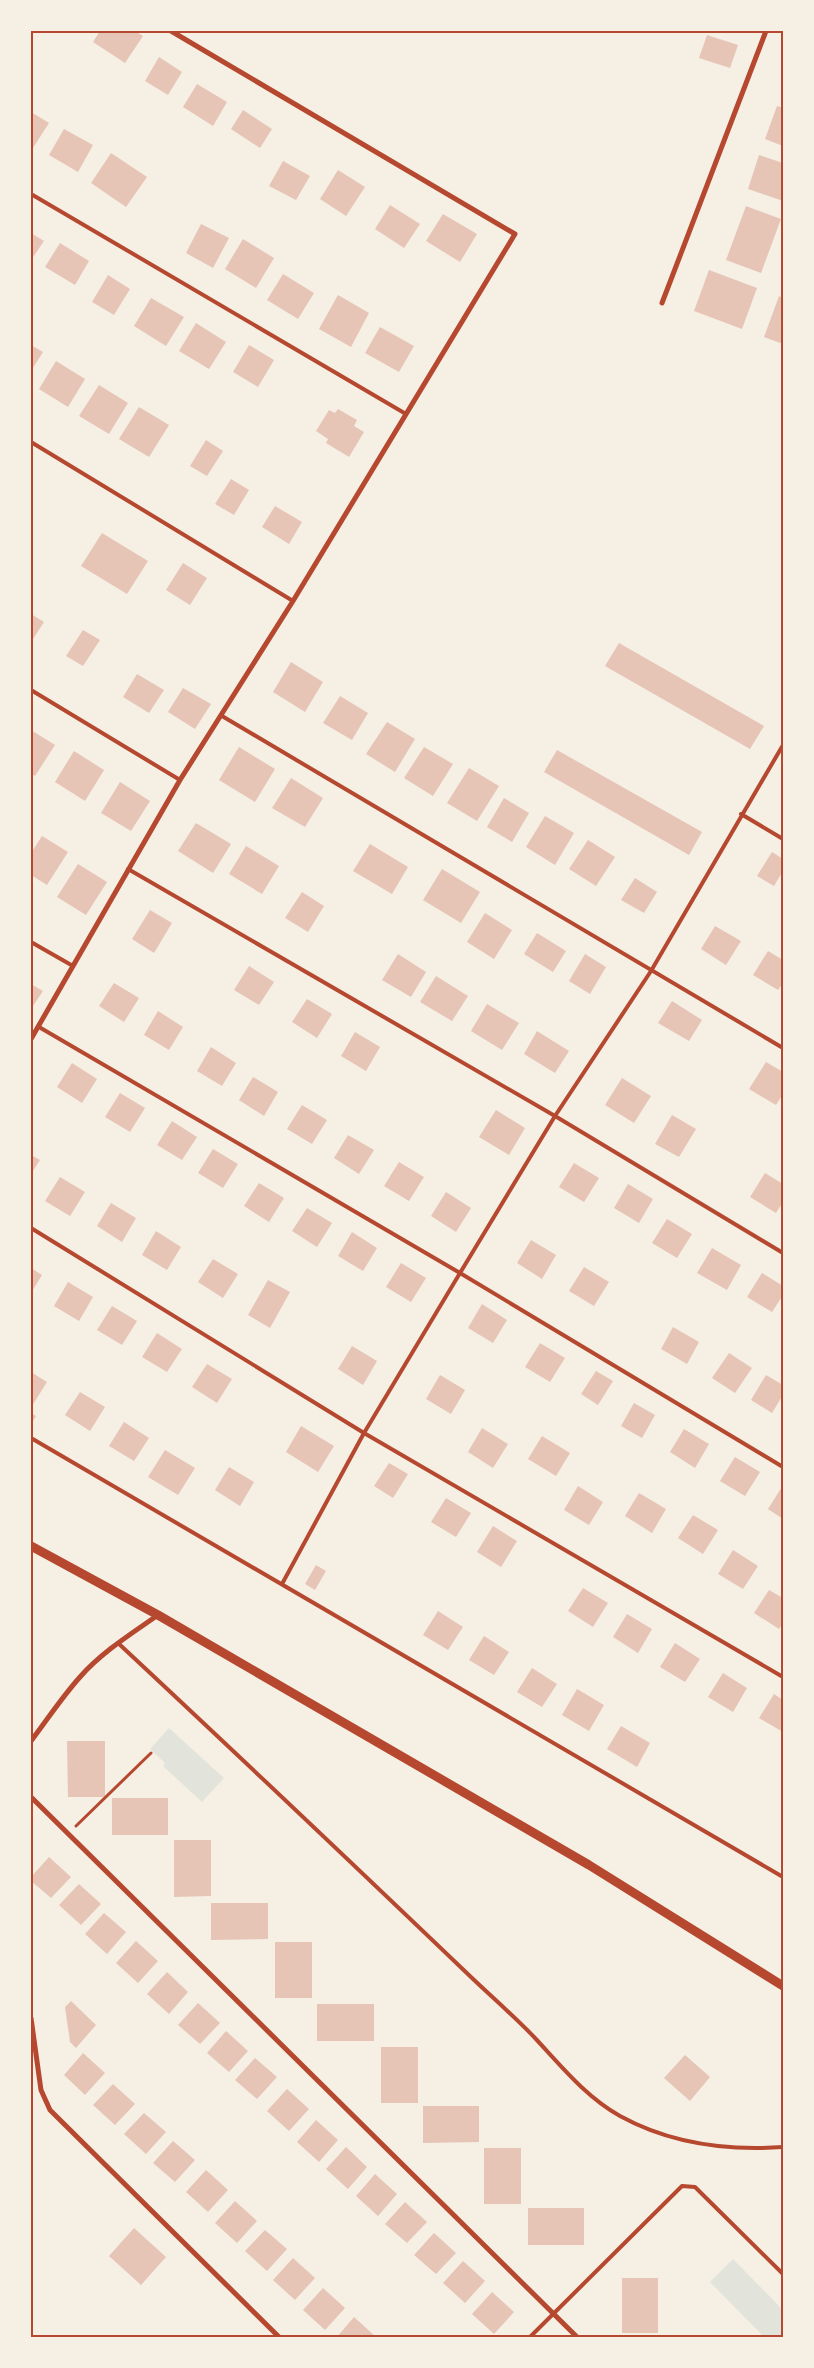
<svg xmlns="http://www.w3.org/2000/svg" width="814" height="2368" viewBox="0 0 814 2368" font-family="'Noto Sans',sans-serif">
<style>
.green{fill:#e2e4dc}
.building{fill:#e6c5b7}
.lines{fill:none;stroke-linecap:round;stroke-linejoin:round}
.path{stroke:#b5482f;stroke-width:3}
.service{stroke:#b5482f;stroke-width:4}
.minor{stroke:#b5482f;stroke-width:5}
.tertiary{stroke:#b5482f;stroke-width:9}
.neatline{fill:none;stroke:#b5482f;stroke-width:2}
</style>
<rect width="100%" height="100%" fill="#f6efe4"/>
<path class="green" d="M169,1728L224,1778L202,1802L163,1766L165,1763L150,1749Z
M733,2259L783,2310V2337H764L710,2282Z"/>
<path class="building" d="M100,31H135L143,36L125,63L93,42Z
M707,35L738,45L730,68L699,58Z
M159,57L182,72L168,95L145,81Z
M197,84L227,102L213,126L183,107Z
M777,106L783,108V146L765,139Z
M243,110L272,129L260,148L231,129Z
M31,112L49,123L31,151Z
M64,129L93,145L78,172L49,155Z
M111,153L147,177L126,207L91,183Z
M759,155L783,163V201L748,189Z
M283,161L310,176L296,200L269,186Z
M338,170L365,187L346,216L320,199Z
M390,205L420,224L404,248L375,229Z
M746,206L781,219L761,273L726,260Z
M443,214L477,234L460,262L426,241Z
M201,224L229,238L213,268L186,253Z
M31,233L44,241L31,260Z
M243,239L274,258L256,288L225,269Z
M60,243L89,261L75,285L45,267Z
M709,270L757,288L742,329L694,311Z
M283,274L314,293L298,319L267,300Z
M108,275L130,289L114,315L92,302Z
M338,295L369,313L351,347L319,329Z
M779,296L783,298V344L764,337Z
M151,298L184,317L166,346L134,326Z
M196,323L226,342L209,369L179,351Z
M380,327L414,346L399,372L365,353Z
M31,345L43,352L31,371Z
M249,345L274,360L258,387L233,372Z
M56,361L85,379L68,407L39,389Z
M99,385L128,403L109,434L79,416Z
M139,407L169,425L149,457L119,439Z
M338,409L357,420L354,426L364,432L349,457L326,443L328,439L316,431L329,410L335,413Z
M206,440L223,451L207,476L190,466Z
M231,479L249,490L234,515L215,504Z
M275,506L302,522L289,544L262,527Z
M102,533L148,561L127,594L81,566Z
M183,563L207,578L190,605L166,590Z
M31,614L44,622L31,642Z
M83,630L100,640L83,666L66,656Z
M619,643L764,726L750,749L605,666Z
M291,662L323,682L305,712L273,692Z
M137,674L164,690L149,713L123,697Z
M183,688L211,704L195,729L168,712Z
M340,696L368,713L352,740L323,723Z
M387,722L415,739L395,772L366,754Z
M31,730L55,745L35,776L31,774Z
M239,747L275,769L255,802L219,780Z
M424,747L453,764L433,796L404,778Z
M557,750L702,832L689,855L544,772Z
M74,751L104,770L85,801L55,782Z
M469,768L499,786L477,821L447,803Z
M291,778L323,798L305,827L272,808Z
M120,782L150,801L131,831L101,813Z
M504,798L529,813L512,842L487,827Z
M545,816L574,833L555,865L526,847Z
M196,823L231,844L213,873L178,851Z
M42,836L68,852L47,885L31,875V853Z
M588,840L615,857L596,886L569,869Z
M370,844L408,867L392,894L353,871Z
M246,846L279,866L262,894L229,874Z
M772,852L783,859V871L774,886L757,876Z
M78,864L107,882L86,915L57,897Z
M442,869L480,892L461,923L423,900Z
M635,878L657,892L644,913L621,900Z
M302,892L324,906L308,932L285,918Z
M150,910L172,923L154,953L132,939Z
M485,913L512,930L494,959L467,942Z
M715,926L741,941L726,965L701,949Z
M537,933L566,951L553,972L524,954Z
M768,951L783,960V983L778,990L753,975Z
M398,954L426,972L411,997L382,980Z
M585,954L606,967L590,994L569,981Z
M249,966L274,982L259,1005L234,990Z
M436,976L468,996L452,1021L420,1002Z
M114,983L139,998L124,1022L99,1006Z
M31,984L43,991L31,1009Z
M307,999L332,1014L317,1038L292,1022Z
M672,1001L702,1020L689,1041L658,1023Z
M487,1004L519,1023L502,1050L471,1031Z
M158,1011L183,1027L169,1050L144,1035Z
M537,1031L569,1051L555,1073L524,1054Z
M355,1032L380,1047L366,1071L341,1056Z
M211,1047L236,1063L222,1086L197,1071Z
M766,1062L783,1072V1094L776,1105L749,1089Z
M72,1063L97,1079L82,1103L57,1087Z
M253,1077L278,1092L264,1116L239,1100Z
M622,1078L651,1096L634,1123L605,1105Z
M120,1093L145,1108L130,1132L105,1117Z
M302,1105L327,1120L312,1144L287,1129Z
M496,1110L525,1128L509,1155L479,1137Z
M672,1115L696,1129L679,1157L655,1144Z
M172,1121L197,1137L182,1160L157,1145Z
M348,1135L374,1150L359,1174L334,1158Z
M213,1149L238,1164L223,1188L198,1173Z
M31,1155L40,1160L31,1174Z
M399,1162L424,1177L409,1201L384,1186Z
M574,1163L599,1178L584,1202L559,1187Z
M765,1173L783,1184V1202L776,1213L750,1197Z
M60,1177L85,1192L70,1216L45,1201Z
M259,1183L284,1198L269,1222L244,1206Z
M628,1184L653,1199L639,1223L614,1208Z
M446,1192L471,1208L456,1232L431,1216Z
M111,1203L136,1218L122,1242L97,1226Z
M307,1208L332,1223L317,1247L292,1231Z
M667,1219L692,1234L677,1258L652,1243Z
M156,1231L181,1247L167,1270L142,1255Z
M352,1232L377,1248L363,1271L338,1256Z
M531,1240L556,1255L542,1279L517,1263Z
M712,1248L741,1265L727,1290L697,1273Z
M213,1259L238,1274L223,1298L198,1282Z
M401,1263L426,1278L411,1302L386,1287Z
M584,1267L609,1282L594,1306L569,1291Z
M31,1268L42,1275L31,1293Z
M762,1273L783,1286V1295L772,1312L747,1297Z
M268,1280L290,1292L270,1328L248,1315Z
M68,1282L93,1297L79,1321L54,1306Z
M482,1304L507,1320L493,1343L468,1328Z
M112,1306L137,1321L122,1345L97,1330Z
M673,1327L699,1342L687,1364L661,1349Z
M157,1333L182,1349L167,1372L142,1357Z
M540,1343L565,1358L550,1382L525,1367Z
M352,1346L377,1361L363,1385L338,1369Z
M729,1353L752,1368L735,1393L712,1378Z
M207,1364L232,1379L217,1403L192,1387Z
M596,1371L613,1381L598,1405L581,1394Z
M31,1372L47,1382L32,1406L31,1405Z
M440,1375L465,1390L451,1414L426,1399Z
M766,1375L783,1385V1395L772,1413L751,1400Z
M80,1392L105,1407L90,1431L65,1415Z
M634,1403L655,1415L642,1438L621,1426Z
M31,1413L36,1416L31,1424Z
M124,1422L149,1438L134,1461L109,1446Z
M301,1426L334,1446L318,1472L286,1452Z
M482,1428L508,1444L493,1468L468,1452Z
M684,1429L709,1444L695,1468L670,1452Z
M542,1436L570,1453L556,1476L528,1459Z
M165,1450L195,1468L178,1495L148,1477Z
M735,1457L760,1472L745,1496L720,1481Z
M389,1463L408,1474L393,1498L374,1486Z
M229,1467L254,1482L240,1506L215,1490Z
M783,1485V1519L768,1509Z
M578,1486L603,1502L589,1525L564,1510Z
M639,1493L666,1509L652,1533L625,1516Z
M446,1498L471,1513L456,1537L431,1522Z
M693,1515L718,1530L703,1554L678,1538Z
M493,1526L517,1541L501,1567L477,1552Z
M733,1550L758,1566L743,1589L718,1574Z
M316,1565L326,1571L315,1590L305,1584Z
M583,1588L608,1603L593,1627L568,1611Z
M769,1590L783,1598V1623L779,1629L754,1613Z
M438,1611L463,1627L448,1650L423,1635Z
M627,1614L652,1629L638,1653L613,1637Z
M484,1636L509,1652L494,1675L469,1660Z
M675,1643L700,1659L685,1682L660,1667Z
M532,1668L557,1684L542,1707L517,1692Z
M723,1673L747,1688L733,1712L708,1697Z
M577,1689L604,1705L589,1731L562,1715Z
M774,1694L783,1700V1732L759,1718Z
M621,1726L650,1743L637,1767L607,1749Z
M67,1741H105V1797H68Z
M112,1798H168V1835H112Z
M174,1840H211V1896L174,1897Z
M49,1857L71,1877L51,1898L31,1881V1877Z
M79,1884L101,1904L81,1925L59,1905Z
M211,1903H268V1939L211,1940Z
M104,1913L126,1932L107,1954L85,1934Z
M136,1941L158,1961L138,1983L116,1963Z
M275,1942H312V1998H275Z
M167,1972L188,1992L169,2014L147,1994Z
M71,2001L96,2025L76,2048L70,2042L65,2007Z
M198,2003L220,2023L200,2044L178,2025Z
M317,2004H374V2041H317Z
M226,2031L248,2051L229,2072L207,2053Z
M381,2047H418V2103H381Z
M83,2053L105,2073L85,2095L64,2075Z
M685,2055L710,2077L690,2101L664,2078Z
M255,2058L277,2077L257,2099L235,2080Z
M113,2084L135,2104L115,2125L93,2105Z
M287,2089L309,2109L289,2131L267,2111Z
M423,2106H479V2142L423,2143Z
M144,2113L166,2132L146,2154L124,2134Z
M316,2120L338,2140L319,2162L297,2142Z
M173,2141L195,2160L175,2182L153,2163Z
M346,2147L367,2167L348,2189L326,2169Z
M484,2148H521V2204H484Z
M206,2170L228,2190L208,2212L186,2192Z
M375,2174L397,2194L378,2216L356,2196Z
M235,2201L257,2221L237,2243L215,2223Z
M405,2202L427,2222L407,2243L385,2224Z
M528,2208H584V2245H528Z
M134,2228L166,2257L141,2285L109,2256Z
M265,2230L287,2249L267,2271L245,2251Z
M434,2233L456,2253L436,2274L414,2255Z
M293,2258L315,2278L295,2300L273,2280Z
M463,2261L485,2281L465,2303L443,2283Z
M622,2278H658V2333H622Z
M323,2288L345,2308L325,2330L303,2310Z
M492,2292L514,2312L494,2334L472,2314Z
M354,2317L376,2337H337Z"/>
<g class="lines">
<path class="path" d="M76,1826L151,1753"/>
<path class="service" d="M31,194L406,414
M31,442L293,601
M31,690L180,780
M222,716L783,1048
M741,814L783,839
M128,869L555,1116L783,1253
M31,942L73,966
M39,1027L460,1273L783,1467
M31,1228L364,1433L783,1677
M31,1438L783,1877
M282,1584L364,1433L460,1273L555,1116L651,971L783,745
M118,1643C237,1754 355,1866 472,1978C493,1998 515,2017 535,2038C561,2066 586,2097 620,2116C671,2144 726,2151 783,2147
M530,2337L682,2186L695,2187L783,2274"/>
<path class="minor" d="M662,303L766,31
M31,1039L180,780L293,601L515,234L171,31
M31,1741C47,1720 62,1697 80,1677C102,1652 131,1634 158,1615
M31,1797L577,2337
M31,2018L41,2090L50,2110L279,2337"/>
<path class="tertiary" d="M31,1546L158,1615L589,1865L783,1986"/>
</g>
<rect width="814" height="2368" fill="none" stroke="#f6efe4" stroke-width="65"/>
<rect x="32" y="32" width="750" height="2304" class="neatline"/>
</svg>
